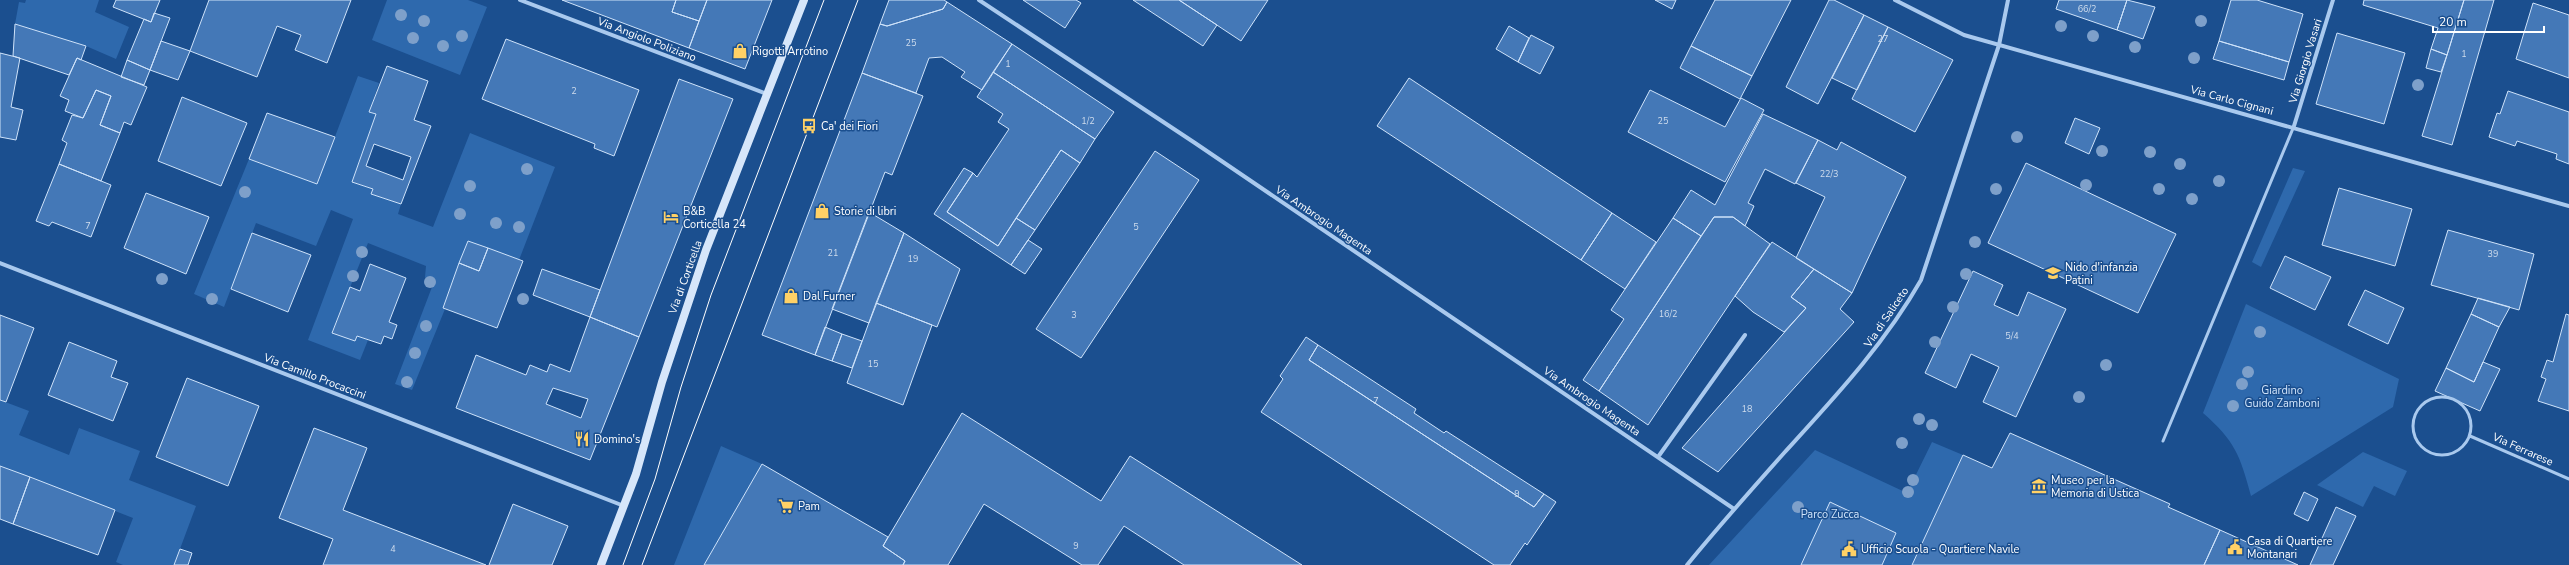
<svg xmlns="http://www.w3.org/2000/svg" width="2569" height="565" viewBox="0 0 2569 565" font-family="'Nunito Sans',sans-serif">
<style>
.green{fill:#2e69ad}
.building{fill:#4478b7;stroke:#cfe3fa;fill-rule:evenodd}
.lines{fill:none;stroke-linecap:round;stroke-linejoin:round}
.service{stroke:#a9c9ee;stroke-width:3}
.minor{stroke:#a9c9ee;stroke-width:4}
.secondary{stroke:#d6e6fa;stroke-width:8}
.tram{stroke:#fff;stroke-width:1}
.tree{fill:#7ea0ca}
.labels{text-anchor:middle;stroke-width:3;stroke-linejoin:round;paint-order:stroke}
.number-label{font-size:9px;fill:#d0dded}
.street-label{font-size:11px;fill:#fff;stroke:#1b4f8f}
.poi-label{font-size:11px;fill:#fff;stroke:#1b4f8f;text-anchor:start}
.park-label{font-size:11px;fill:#cfe3fa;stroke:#1b4f8f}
</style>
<rect width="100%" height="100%" fill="#1b4f8f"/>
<path class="green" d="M26,0H99L95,12L129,27L116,59L86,46L15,24L19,2L25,3Z
M387,0H468L487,7L460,75L372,40Z
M358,76L379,83L369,112L376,114L352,182L373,189L372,194L401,204L398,214L433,227L470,133L555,167L519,260L468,241L443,308L445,309L412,390L395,384L432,287L425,277L426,266L368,243L332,332L355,341L357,336L368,340L360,360L308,340L353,219L331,210L316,246L256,223L224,307L194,294L249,159L317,184Z
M2293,168L2305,171L2261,267L2252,262Z
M2246,304L2399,379L2393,407L2251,496C2240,455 2235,441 2203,413Z
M0,400L29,411L19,435L69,455L79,428L140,451L129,480L196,506L174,565H123L116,562L133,518L0,466Z
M1932,442L1963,455L1912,565H1709L1815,450L1907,493Z
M721,446L762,464L704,565H674Z
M2363,452L2407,471L2395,496L2374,486L2363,507L2317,485Z"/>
<path class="building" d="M116,0H160L151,22L113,7Z
M209,0H351L327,63L295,50L301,35L277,26L257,77L190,51Z
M562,0H676L672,12L699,21L689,48Z
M676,0H707L699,21L672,12Z
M707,0H772L745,69L689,48Z
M889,0H944L947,2L943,9L887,26L880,24Z
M1023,0H1076L1081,3L1065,28Z
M1133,0H1179L1217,25L1203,46Z
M1179,0H1268L1241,41Z
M1655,0H1676L1672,9Z
M1715,0H1791L1752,76L1691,46Z
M1829,0H1834L1864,15L1818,104L1786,87Z
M2059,0H2127L2117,30L2056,9Z
M2127,0L2155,7L2143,39L2117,30Z
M2231,0H2257L2303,14L2289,62L2219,41Z
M2364,0H2464L2447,55L2431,49L2438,28L2363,5Z
M2464,0H2494L2452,145L2422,136Z
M947,2L1012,44L982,90L961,77L965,72L942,57L929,58L916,93L862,73L880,24L887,26L943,9Z
M2533,3L2569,15V78L2516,59Z
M154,13L170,18L150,70L127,60L144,19L151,22Z
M1864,15L1888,27L1857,90L1832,78Z
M15,24L86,46L81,60L77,58L69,75L13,56Z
M1509,26L1529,38L1518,62L1496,49Z
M1888,27L1953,60L1915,132L1852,99Z
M2337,33L2405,53L2384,124L2316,104Z
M1531,35L1554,47L1540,74L1518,62Z
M506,39L639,90L614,156L594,148L595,144L482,99Z
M161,41L190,51L178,80L150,70Z
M2219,41L2289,62L2284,80L2213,59Z
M1012,44L1114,112L1095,139L993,72Z
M1691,46L1752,76L1740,99L1680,68Z
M2431,49L2447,55L2441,72L2426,68Z
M0,53L20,58L11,107L23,110L16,140L0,137Z
M77,58L147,87L131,125L124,122L120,133L100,125L111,96L96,90L83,118L65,111L69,100L60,96Z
M127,60L150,70L144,85L121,77Z
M387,66L428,81L414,120L431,126L401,204L371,194L373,189L352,182L376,114L369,112ZM374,144L411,157L403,180L366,166Z
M993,72L1095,139L1080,163L1061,150L998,246L947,212L973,173L977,177L1009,129L998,122L1003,114L977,97Z
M862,73L923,96L892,175L885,172L815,355L762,335Z
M1409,78L1612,213L1581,260L1377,126Z
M679,79L733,99L639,337L590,317Z
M96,90L111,96L100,125L120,133L101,181L59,164L67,143L62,140L72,115L83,118Z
M1650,90L1725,127L1741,98L1764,110L1725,182L1628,132Z
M2508,91L2569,112V164L2556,159L2557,154L2517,141L2515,146L2489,137L2497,113L2500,114Z
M182,97L247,123L221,186L158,161Z
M267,113L335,137L317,184L249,159Z
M1763,114L1818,140L1795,184L1765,169L1748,203L1754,206L1745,226L1733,217H1714L1701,236L1673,218L1691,190L1715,205Z
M2075,118L2100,128L2089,154L2065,143Z
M1818,140L1837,150L1841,142L1906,177L1852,293L1796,258L1825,197L1796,183Z
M1061,150L1080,163L1035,230L1016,218Z
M1155,151L1199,180L1081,358L1036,329Z
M2026,163L2176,234L2138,313L1988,243Z
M59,164L111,185L91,237L52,222L49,226L36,221Z
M964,168L973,173L947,212L998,246L1016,218L1035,230L1011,265L934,214Z
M2339,188L2412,209L2395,266L2322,245Z
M146,193L209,217L186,274L124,248Z
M869,212L904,233L869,323L832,309Z
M1612,213L1656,242L1625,289L1581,260Z
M1714,217H1733L1770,244L1648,425L1599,391Z
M1673,218L1701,236L1599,391L1583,380L1624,319L1611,310Z
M2448,230L2534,254L2519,310L2431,285Z
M252,233L311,255L288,312L231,289Z
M904,233L960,269L937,327L876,303Z
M1028,240L1042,249L1025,274L1011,265Z
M468,241L488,248L479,271L459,263Z
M1772,242L1814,269L1791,297L1806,308L1784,332L1753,312L1735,296Z
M488,248L523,261L497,328L443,308L459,263L479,271Z
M2285,256L2331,277L2315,310L2270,288Z
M370,264L406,278L389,322L397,325L392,339L384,336L381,344L357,336L355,341L332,333L350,287L360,291Z
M542,269L600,290L590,317L533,295Z
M1814,269L1852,293L1840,309L1854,322L1718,472L1682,448L1806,308L1791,297Z
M1973,271L2003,285L1994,305L2018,316L2028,292L2066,309L2016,417L1983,402L1999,367L1971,354L1956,388L1925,373Z
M2365,290L2404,308L2388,344L2348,325Z
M2478,298L2510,307L2499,327L2471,314Z
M876,303L932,325L903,405L847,383Z
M2471,314L2499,327L2474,382L2446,368Z
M2566,314L2569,315V411L2538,401L2546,379L2541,377L2547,360L2553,362Z
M0,315L34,328L6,402L0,400Z
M590,317L639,337L590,460L456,408L476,355L526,375L530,365L547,372L550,364L570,372ZM553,388L588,399L581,418L546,404Z
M825,327L842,334L832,361L815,355Z
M842,334L862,341L852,368L832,361Z
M1306,337L1318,345L1309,360L1534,507L1544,494L1556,502L1527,545L1525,543L1510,565H1494L1261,412L1283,379L1280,376Z
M69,342L117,361L111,377L128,383L113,421L48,395Z
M1318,345L1416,409L1414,413L1444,433L1446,431L1544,494L1534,507L1309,360Z
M2483,362L2500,369L2480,411L2435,391L2446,368L2474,382Z
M187,378L259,406L228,486L156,457Z
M962,413L1101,501L1130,456L1302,565H1184L1124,526L1098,565H1082L984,504L948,565H903L905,561L883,546Z
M314,428L367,448L343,510L486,565H323L333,539L279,518Z
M2010,433L2170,504L2168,507L2220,530L2204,565H1912L1963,455L1992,468Z
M762,464L888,537L883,546L905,561L903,565H704Z
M0,466L30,477L13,524L0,519Z
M30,477L115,510L98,555L13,524Z
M2304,492L2318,499L2308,521L2294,514Z
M1830,502L1896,533L1882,565H1801Z
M513,504L568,526L552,565H489Z
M2336,507L2356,516L2333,565H2310Z
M2220,530L2298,565H2204Z
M180,549L192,553L188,565H174Z"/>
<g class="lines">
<path class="service" d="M2413 426a29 29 0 1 1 58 0a29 29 0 1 1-58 0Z
M2470,436L2569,479
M2163,441L2294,126"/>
<path class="minor" d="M520,0L767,94
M979,0L1195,143L1734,509
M1895,0L1964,35L2569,206
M2294,126L2333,0
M0,263L624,506
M1658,457L1745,335
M1687,565C1718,527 1751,490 1784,453C1834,398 1884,345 1921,280L1999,45L2008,0"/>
<path class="secondary" d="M601,565L636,474L662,382L706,250L804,0"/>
<path class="tram" d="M623,565L655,479L681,387L711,295L824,0
M642,565L858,0"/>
</g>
<g class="tree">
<circle cx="401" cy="15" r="6"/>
<circle cx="424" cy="21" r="6"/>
<circle cx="2201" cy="21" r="6"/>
<circle cx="2061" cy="26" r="6"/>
<circle cx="462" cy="36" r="6"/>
<circle cx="2093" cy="36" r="6"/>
<circle cx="413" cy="38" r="6"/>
<circle cx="443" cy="46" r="6"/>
<circle cx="2135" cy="47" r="6"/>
<circle cx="2194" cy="58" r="6"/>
<circle cx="2418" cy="85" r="6"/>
<circle cx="2017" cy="137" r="6"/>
<circle cx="2102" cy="151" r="6"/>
<circle cx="2150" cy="152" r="6"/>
<circle cx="2180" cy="164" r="6"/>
<circle cx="527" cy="169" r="6"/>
<circle cx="2219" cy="181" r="6"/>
<circle cx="2086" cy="185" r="6"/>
<circle cx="470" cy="186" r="6"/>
<circle cx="1996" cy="189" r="6"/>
<circle cx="2159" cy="189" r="6"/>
<circle cx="245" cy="192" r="6"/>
<circle cx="2192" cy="199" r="6"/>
<circle cx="460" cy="214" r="6"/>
<circle cx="496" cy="223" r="6"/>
<circle cx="519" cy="227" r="6"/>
<circle cx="1975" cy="242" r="6"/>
<circle cx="362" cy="252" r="6"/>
<circle cx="1966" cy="274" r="6"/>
<circle cx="353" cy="276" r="6"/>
<circle cx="162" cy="279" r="6"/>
<circle cx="430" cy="282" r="6"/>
<circle cx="212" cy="299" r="6"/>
<circle cx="523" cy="299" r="6"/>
<circle cx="1953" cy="307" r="6"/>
<circle cx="426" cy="326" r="6"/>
<circle cx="2260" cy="332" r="6"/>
<circle cx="1935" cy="342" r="6"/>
<circle cx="415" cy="353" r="6"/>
<circle cx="2106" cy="365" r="6"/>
<circle cx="2248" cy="372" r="6"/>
<circle cx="407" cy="382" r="6"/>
<circle cx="2242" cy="384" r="6"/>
<circle cx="2079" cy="397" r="6"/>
<circle cx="2233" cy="406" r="6"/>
<circle cx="1919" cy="419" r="6"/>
<circle cx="1932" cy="425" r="6"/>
<circle cx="1902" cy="443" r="6"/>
<circle cx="1913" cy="480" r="6"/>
<circle cx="1908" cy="492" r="6"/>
<circle cx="1798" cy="507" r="6"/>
</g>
<defs>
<g id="shop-bare" transform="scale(1.2)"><path d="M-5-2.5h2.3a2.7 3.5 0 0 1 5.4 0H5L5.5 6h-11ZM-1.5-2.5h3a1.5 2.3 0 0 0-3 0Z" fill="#ffd166" stroke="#1b4f8f" stroke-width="2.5" paint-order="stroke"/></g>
<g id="bus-bare" transform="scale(1.2)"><path d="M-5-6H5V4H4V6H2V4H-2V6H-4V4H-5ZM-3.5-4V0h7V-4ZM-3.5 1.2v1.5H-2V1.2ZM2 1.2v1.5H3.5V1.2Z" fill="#ffd166" stroke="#1b4f8f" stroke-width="2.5" paint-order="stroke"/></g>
<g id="hotel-bare" transform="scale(1.2)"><path d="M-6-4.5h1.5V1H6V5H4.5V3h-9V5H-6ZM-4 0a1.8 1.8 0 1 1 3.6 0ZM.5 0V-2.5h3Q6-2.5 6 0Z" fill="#ffd166" stroke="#1b4f8f" stroke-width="2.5" paint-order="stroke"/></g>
<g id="school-bare" transform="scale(1.2)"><path d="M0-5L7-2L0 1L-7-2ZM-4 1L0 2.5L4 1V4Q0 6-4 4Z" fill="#ffd166" stroke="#1b4f8f" stroke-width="2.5" paint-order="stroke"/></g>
<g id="restaurant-bare" transform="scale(1.2)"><path d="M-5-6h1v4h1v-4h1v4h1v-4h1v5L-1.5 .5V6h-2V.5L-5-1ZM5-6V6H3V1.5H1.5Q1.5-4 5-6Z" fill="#ffd166" stroke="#1b4f8f" stroke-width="2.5" paint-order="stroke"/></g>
<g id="museum-bare" transform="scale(1.2)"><path d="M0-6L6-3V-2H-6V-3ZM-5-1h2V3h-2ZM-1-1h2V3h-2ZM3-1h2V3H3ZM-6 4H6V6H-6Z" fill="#ffd166" stroke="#1b4f8f" stroke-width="2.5" paint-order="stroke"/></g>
<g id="supermarket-bare" transform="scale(1.2)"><path d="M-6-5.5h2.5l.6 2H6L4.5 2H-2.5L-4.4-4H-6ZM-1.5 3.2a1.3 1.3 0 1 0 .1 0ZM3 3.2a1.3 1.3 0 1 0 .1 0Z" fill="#ffd166" stroke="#1b4f8f" stroke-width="2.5" paint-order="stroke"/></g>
<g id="civic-bare" transform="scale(1.2)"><path d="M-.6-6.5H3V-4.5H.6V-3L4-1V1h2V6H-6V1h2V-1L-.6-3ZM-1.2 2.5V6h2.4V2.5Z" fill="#ffd166" stroke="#1b4f8f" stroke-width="2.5" paint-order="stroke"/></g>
</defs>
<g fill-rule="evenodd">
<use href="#shop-bare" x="740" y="51"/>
<use href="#bus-bare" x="809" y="126"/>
<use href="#shop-bare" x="822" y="211"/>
<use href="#hotel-bare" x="671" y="217"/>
<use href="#school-bare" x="2053" y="273"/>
<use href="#shop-bare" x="791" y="296"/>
<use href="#restaurant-bare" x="582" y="439"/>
<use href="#museum-bare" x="2039" y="486"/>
<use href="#supermarket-bare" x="786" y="506"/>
<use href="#civic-bare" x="2235" y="547"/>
<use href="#civic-bare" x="1849" y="549"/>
</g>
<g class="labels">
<g class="number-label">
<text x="2087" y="12">66/2</text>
<text x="1883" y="42">27</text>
<text x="911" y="46">25</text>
<text x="2464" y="57">1</text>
<text x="1008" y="67">1</text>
<text x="574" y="94">2</text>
<text x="1088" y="124">1/2</text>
<text x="1663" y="124">25</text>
<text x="1829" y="177">22/3</text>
<text x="88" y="229">7</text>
<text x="1136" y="230">5</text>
<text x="833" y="256">21</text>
<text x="2493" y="257">39</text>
<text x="913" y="262">19</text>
<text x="1668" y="317">16/2</text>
<text x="1074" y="318">3</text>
<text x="2012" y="339">5/4</text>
<text x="873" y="367">15</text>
<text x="1376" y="404">7</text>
<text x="1747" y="412">18</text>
<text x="1517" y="497">9</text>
<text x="1076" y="549">9</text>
<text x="393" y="552">4</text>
</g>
<g class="street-label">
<text transform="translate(647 39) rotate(21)" y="4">Via Angiolo Poliziano</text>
<text transform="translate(2305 61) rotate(-73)" y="4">Via Giorgio Vasari</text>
<text transform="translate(2232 100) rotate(15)" y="4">Via Carlo Cignani</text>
<text transform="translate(1324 220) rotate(34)" y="4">Via Ambrogio Magenta</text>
<text transform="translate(685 277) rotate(-70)" y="4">Via di Corticella</text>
<text transform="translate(1886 317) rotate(-56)" y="4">Via di Saliceto</text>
<text transform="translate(315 376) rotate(21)" y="4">Via Camillo Procaccini</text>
<text transform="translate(1592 401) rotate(34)" y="4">Via Ambrogio Magenta</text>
<text transform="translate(2523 449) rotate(24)" y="4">Via Ferrarese</text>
</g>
<g class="poi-label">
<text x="752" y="55">Rigotti Arrotino</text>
<text x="821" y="130">Ca' dei Fiori</text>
<text x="683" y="215">B&amp;B<tspan x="683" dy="13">Corticella 24</tspan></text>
<text x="834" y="215">Storie di libri</text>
<text x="2065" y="271">Nido d'infanzia<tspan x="2065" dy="13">Patini</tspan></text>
<text x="803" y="300">Dal Furner</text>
<text x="594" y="443">Domino's</text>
<text x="2051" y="484">Museo per la<tspan x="2051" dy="13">Memoria di Ustica</tspan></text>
<text x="798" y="510">Pam</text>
<text x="2247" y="545">Casa di Quartiere<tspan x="2247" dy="13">Montanari</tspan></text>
<text x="1861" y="553">Ufficio Scuola - Quartiere Navile</text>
</g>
<g class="park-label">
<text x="2282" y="394">Giardino<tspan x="2282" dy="13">Guido Zamboni</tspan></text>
<text x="1830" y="518">Parco Zucca</text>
</g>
</g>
<path d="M2433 26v6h111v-6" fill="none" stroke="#ffffff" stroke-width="2"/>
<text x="2439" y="26" font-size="12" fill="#ffffff" stroke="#1b4f8f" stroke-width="3" paint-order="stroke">20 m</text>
</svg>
